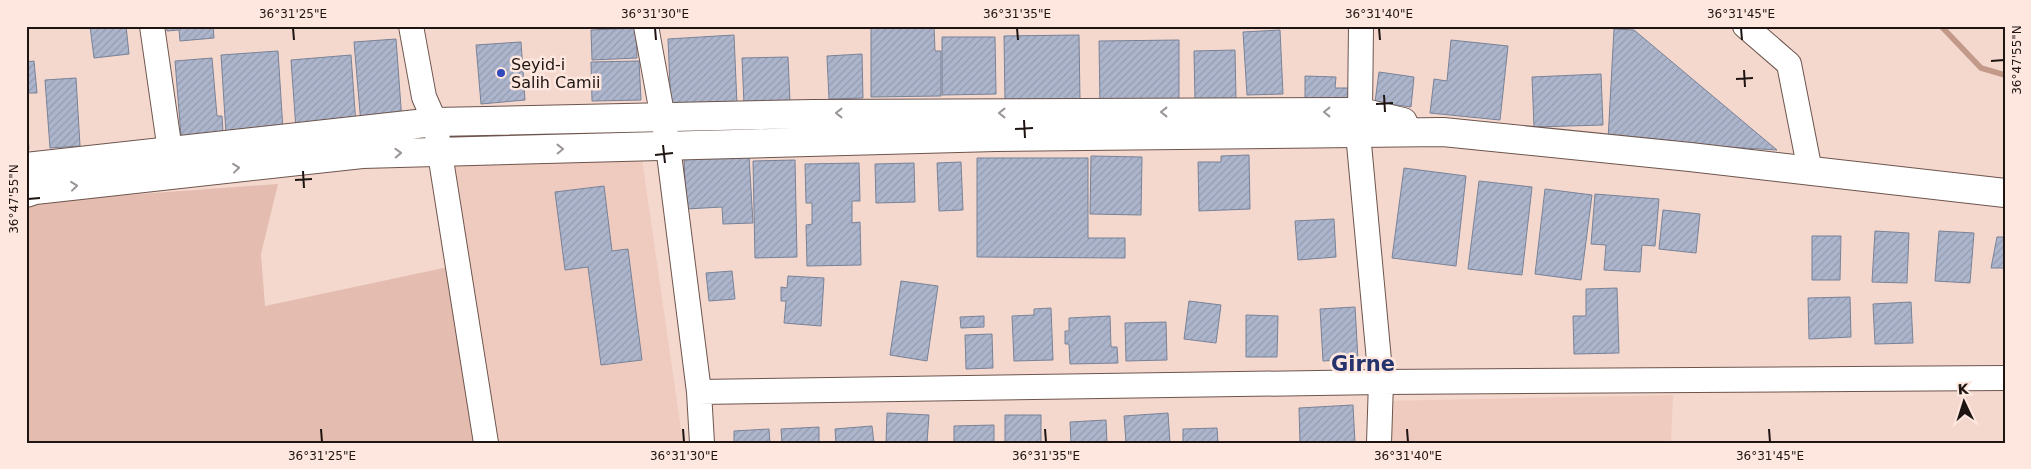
<svg xmlns="http://www.w3.org/2000/svg" width="2031" height="469" viewBox="0 0 2031 469" font-family="'DejaVu Sans',sans-serif">
<style>
.built{fill:#efcbbf}
.park{fill:#e4bdb0}
.lines{fill:none;stroke-linecap:round;stroke-linejoin:round}
.stream{stroke:#c3998a;stroke-width:5.5}
.building{fill:url(#building-hatch);stroke:#798297}
.minor-casing{stroke:#6d554d;stroke-width:26}
.tertiary-casing{stroke:#6d554d;stroke-width:30}
.minor{stroke:#fff;stroke-width:24}
.tertiary{stroke:#fff;stroke-width:28}
.oneway{stroke:#9a9594}
.ticks{fill:none;stroke:#1e1411;stroke-width:2}
.poi-dot{fill:#3249bb;stroke:#fee7df;stroke-width:2}
.labels{text-anchor:middle;stroke-width:5;stroke-linejoin:round;paint-order:stroke}
.poi-label{font-size:16px;fill:#1e1411;stroke:#fee7df;text-anchor:start}
.district-label{font-size:21px;font-weight:bold;fill:#24336c;stroke:#fee7df}
.neatline{fill:none;stroke:#1e1411;stroke-width:2}
.ticks-label{font-size:12px;text-anchor:middle;fill:#1e1411}
</style>
<defs>
<pattern id="building-hatch" width="6" height="6" patternUnits="userSpaceOnUse" patternTransform="scale(1.25)"><rect width="6" height="6" fill="#acb5cc"/><path d="M-1 1l2-2M0 6l6-6M5 7l2-2" fill="none" stroke="#949bae"/></pattern>
</defs>
<rect width="100%" height="100%" fill="#f4d8ce"/>
<path class="built" d="M642,159L683,443H480L433,165Z
M1673,395L1671,443H1385L1384,401Z"/>
<path class="park" d="M278,184L261,254L265,306L448,267L480,443H26V209L44,201Z"/>
<g class="lines">
<path class="stream" d="M1941,26L1981,68L2005,75"/>
</g>
<path class="building" d="M90,26H126L129,54L94,58Z
M166,26H213L214,38L180,41L179,30L167,31Z
M871,26H934L935,51H941V96L871,97Z
M636,28L637,58L592,60L591,30Z
M1614,29L1634,30L1777,150L1608,140Z
M1280,30L1283,94L1247,95L1243,32Z
M734,35L737,105L671,109L668,39Z
M1079,35L1080,101L1005,102L1004,36Z
M942,37H995L996,94L942,95Z
M396,39L402,121L361,124L354,42Z
M1179,40V105L1100,106L1099,41Z
M1451,40L1508,46L1500,120L1430,113L1434,79L1447,81Z
M521,42L525,100L481,104L476,45Z
M1235,50L1236,100L1195,101L1194,51Z
M278,51L283,130L226,134L221,55Z
M862,54L863,98L829,99L827,56Z
M351,55L356,125L296,129L291,60Z
M788,57L790,102L744,104L742,58Z
M212,58L217,116H222L223,132L181,136L175,61Z
M34,61L37,93H26V62Z
M639,61L641,100L592,101L591,62Z
M1379,72L1414,77L1411,107L1375,102Z
M1601,74L1603,125L1534,127L1532,77Z
M1305,76L1336,77L1335,88H1350L1349,107L1305,106Z
M76,78L80,146L50,148L45,80Z
M26,119L29,149H26Z
M1249,155L1250,209L1199,211L1198,162H1221V156Z
M749,156L753,223L723,224L722,207L686,209L684,159Z
M1091,156L1142,157L1141,215L1090,214Z
M977,158H1088V238H1125V258L977,257Z
M795,160L797,257L755,258L753,161Z
M961,162L963,210L939,211L937,163Z
M859,163L860,201H852V223L860,222L861,265L807,266L806,225L812,224V203H806L805,164Z
M914,163L915,202L876,203L875,164Z
M1404,168L1466,176L1456,266L1392,258Z
M1479,181L1532,187L1522,275L1468,269Z
M604,186L612,251L628,249L642,360L601,365L588,267L565,270L555,192Z
M1545,189L1592,195L1581,280L1535,274Z
M1595,194L1659,199L1655,246L1642,245L1640,272L1604,270L1606,245L1591,244Z
M1663,210L1700,214L1696,253L1659,249Z
M1334,219L1336,257L1298,260L1295,221Z
M1875,231L1909,233L1907,283L1872,282Z
M1939,231L1974,233L1970,283L1935,281Z
M1812,236H1841L1840,280H1812Z
M1997,237H2005V268H1991Z
M732,271L735,299L709,301L706,273Z
M788,276L824,278L821,326L784,323L786,301H781V287L787,288Z
M901,281L938,286L927,361L890,355Z
M1617,288L1619,353L1574,354L1573,316H1586V289Z
M1850,297L1851,337L1809,339L1808,298Z
M1189,301L1221,305L1216,343L1184,339Z
M1911,302L1913,343L1875,344L1873,304Z
M1355,307L1358,359L1323,361L1320,309Z
M1051,308L1053,360L1014,361L1012,316L1034,315V309Z
M1246,315L1278,316L1277,357H1246Z
M984,316V327L961,328L960,317Z
M1110,316L1111,347H1117L1118,363L1070,364L1069,344H1065V331H1069V318Z
M1166,322L1167,360L1126,361L1125,323Z
M992,334L993,368L966,369L965,335Z
M1353,405L1355,443H1300L1299,408Z
M887,413L929,415L927,443H886Z
M1168,413L1170,443H1126L1124,416Z
M1005,415H1041V443H1005Z
M1106,420L1107,443H1071L1070,422Z
M994,425V443H954V426Z
M872,426L874,443H836L835,429Z
M819,427V443H782L781,429Z
M1217,428L1218,443H1183V429Z
M769,429L770,443H734V431Z"/>
<g class="lines">
<g class="minor-casing">
<path id="minor" d="M152,26L170,151L176,167
M411,26L424,97L435,122L486,443
M646,26L668,146L699,392L702,443
M1361,26L1360,112L1358,133L1381,382L1379,443
M1745,26L1789,64L1810,171
M699,392L1381,382L2005,378"/>
</g>
<g class="tertiary-casing">
<path id="tertiary" d="M26,167L435,122L813,114L1360,112L1403,122
M26,193L35,190L362,154L996,137L1443,132L1690,157L2005,193"/>
</g>
<use href="#minor" class="minor"/>
<use href="#tertiary" class="tertiary"/>
</g>
<defs><path id="oneway-chevron" d="M-2-3.5L2.5 0L-2 3.5" fill="none" stroke-width="1.6" stroke-linecap="round" stroke-linejoin="round" transform="scale(1.25)"/></defs>
<g class="oneway">
<use href="#oneway-chevron" transform="translate(1164 112) rotate(180)"/>
<use href="#oneway-chevron" transform="translate(1327 112) rotate(180)"/>
<use href="#oneway-chevron" transform="translate(839 113) rotate(180)"/>
<use href="#oneway-chevron" transform="translate(1002 113) rotate(180)"/>
<use href="#oneway-chevron" transform="translate(560 149) rotate(-1)"/>
<use href="#oneway-chevron" transform="translate(398 153) rotate(-2)"/>
<use href="#oneway-chevron" transform="translate(236 168) rotate(-6)"/>
<use href="#oneway-chevron" transform="translate(74 186) rotate(-6)"/>
</g>
<path class="ticks" d="M293,28L294,40M655,28L656,40M1017,28L1018,40M1379,28L1380,40M1741,28L1742,40M1991,61L2004,60M1744,70L1745,87M1736,79L1753,78M1384,95L1385,112M1376,104L1393,103M1024,120L1025,138M1015,129L1033,128M663,145L665,163M655,155L673,153M303,171L304,188M295,180L312,179M28,199L40,198M321,429L322,442M683,429L684,442M1045,429L1046,442M1407,429L1408,442M1769,429L1770,442"/>
<circle class="poi-dot" cx="501" cy="73" r="5"/>
<g class="labels">
<g class="poi-label">
<text x="511" y="70">Seyid-i<tspan x="511" dy="18">Salih Camii</tspan></text>
</g>
<g class="district-label">
<text x="1363" y="371">Girne</text>
</g>
</g>
<rect width="2031" height="469" fill="none" stroke="#fee7df" stroke-width="55"/>
<g transform="translate(1964 402) rotate(356)" stroke="#fee7df" stroke-width="4" paint-order="stroke">
<path d="M0-4L9 19L0 12L-9 19Z" fill="#1e1411"/>
<text y="-8" font-size="14" font-weight="bold" text-anchor="middle" fill="#1e1411">K</text>
</g>
<rect x="28" y="28" width="1976" height="414" class="neatline"/>
<g class="ticks-label">
<text x="293" y="18">36°31'25"E</text>
<text x="655" y="18">36°31'30"E</text>
<text x="1017" y="18">36°31'35"E</text>
<text x="1379" y="18">36°31'40"E</text>
<text x="1741" y="18">36°31'45"E</text>
<text transform="translate(2017 60) rotate(-90)" y="4">36°47'55"N</text>
<text transform="translate(14 199) rotate(-90)" y="4">36°47'55"N</text>
<text x="322" y="460">36°31'25"E</text>
<text x="684" y="460">36°31'30"E</text>
<text x="1046" y="460">36°31'35"E</text>
<text x="1408" y="460">36°31'40"E</text>
<text x="1770" y="460">36°31'45"E</text>
</g>
</svg>
